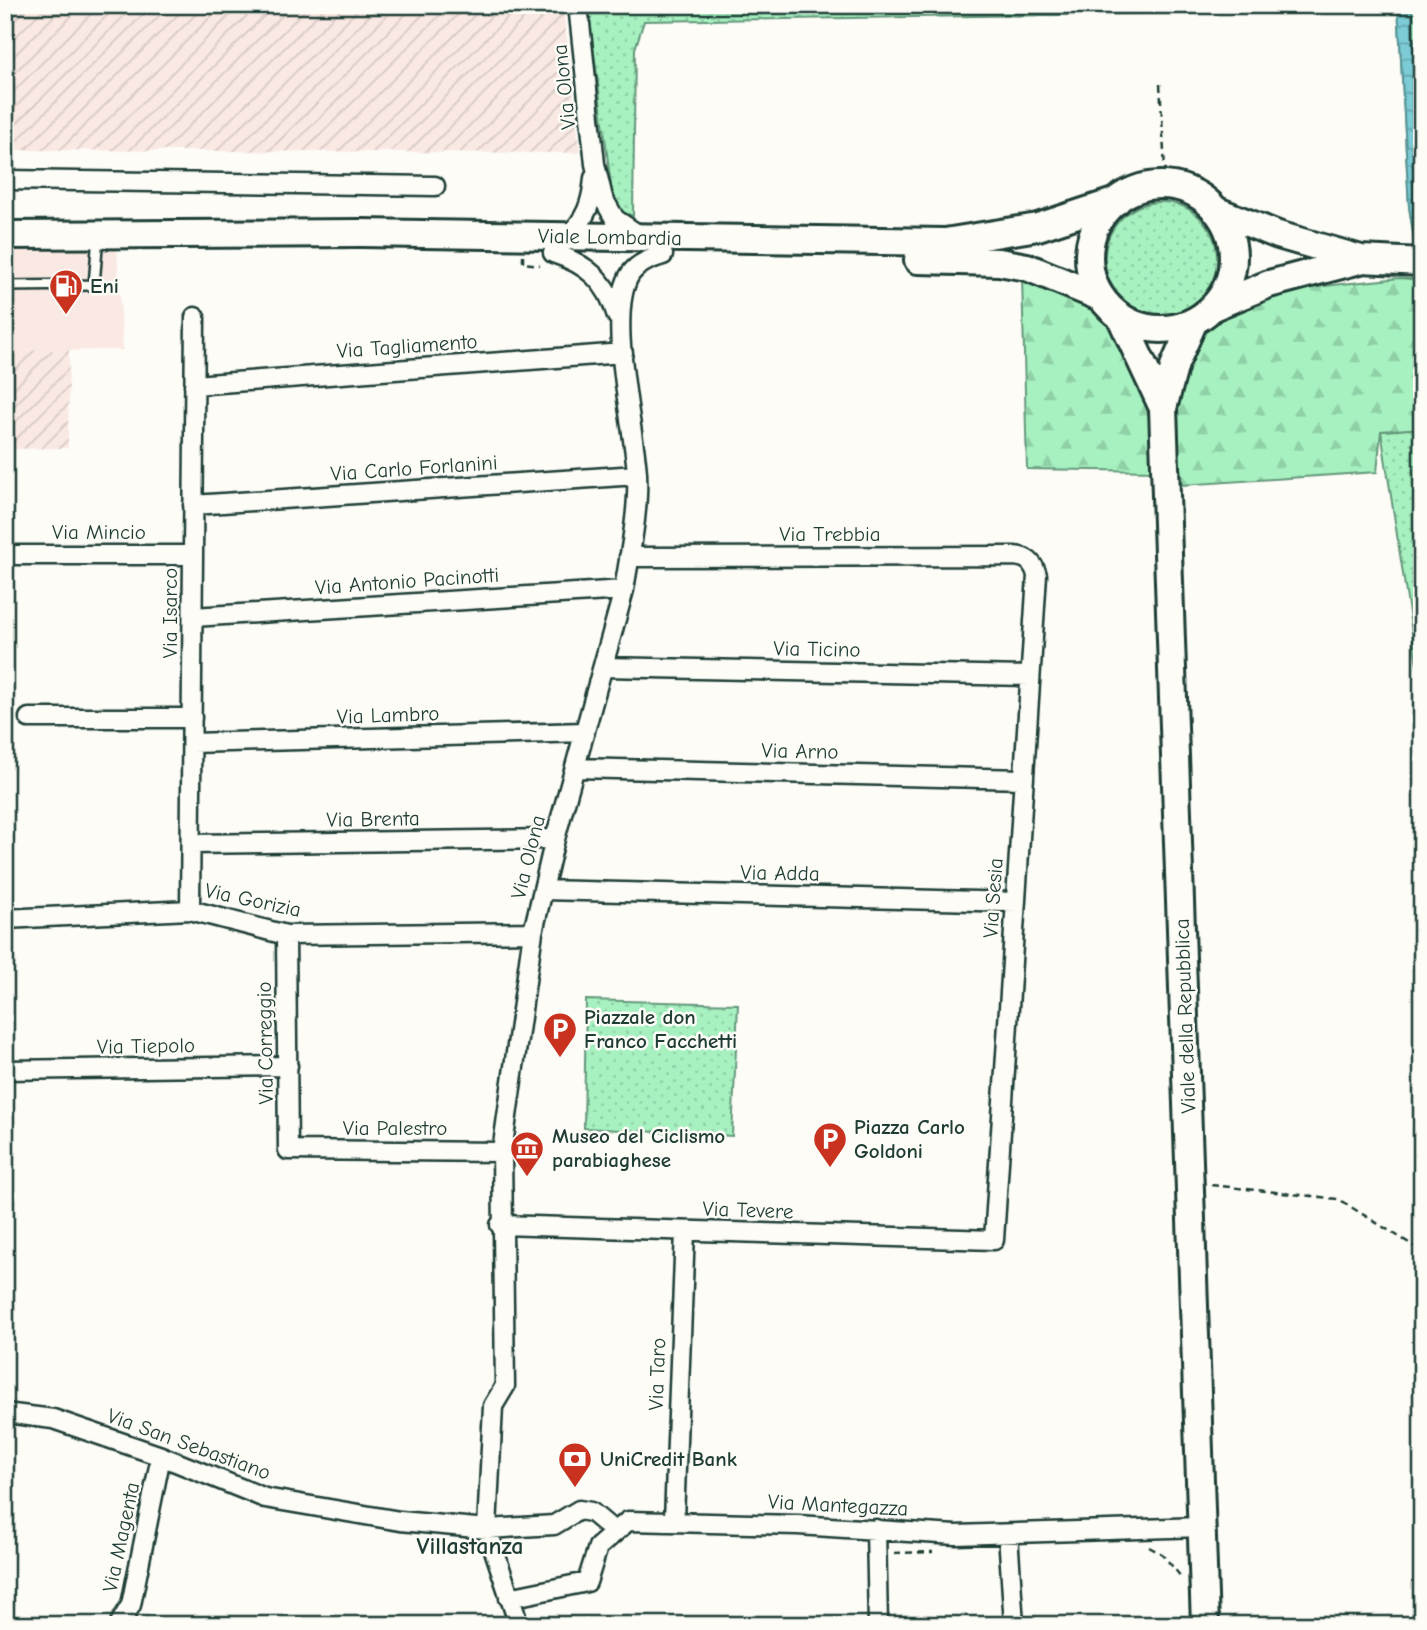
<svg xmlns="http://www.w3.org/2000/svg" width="1427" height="1630" viewBox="0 0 1427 1630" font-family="'Comic Neue',sans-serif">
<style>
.built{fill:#fae8e3}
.industrial{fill:url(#industrial-furrows)}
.green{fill:url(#green-dots);stroke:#63977a;stroke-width:2}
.forest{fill:url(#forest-firs);stroke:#63977a;stroke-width:2}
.water{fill:url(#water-waves);stroke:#569295;stroke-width:2}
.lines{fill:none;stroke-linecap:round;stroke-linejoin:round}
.lane-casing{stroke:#1f3d34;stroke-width:14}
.street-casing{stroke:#1f3d34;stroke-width:23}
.secondary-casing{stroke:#1f3d34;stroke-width:32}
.path{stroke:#1f3d34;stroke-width:2.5;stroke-dasharray:7 5;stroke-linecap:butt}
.lane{stroke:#fdfcf7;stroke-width:9}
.street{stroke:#fdfcf7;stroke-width:18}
.secondary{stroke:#fdfcf7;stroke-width:26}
.labels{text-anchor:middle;stroke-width:5;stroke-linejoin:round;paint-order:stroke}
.street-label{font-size:21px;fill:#1f3d34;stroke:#fdfcf7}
.poi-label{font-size:21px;font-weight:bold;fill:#1f3d34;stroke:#fdfcf7;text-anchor:start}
.quarter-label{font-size:24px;font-weight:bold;fill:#1f3d34;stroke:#fdfcf7}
</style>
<defs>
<pattern id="industrial-furrows" width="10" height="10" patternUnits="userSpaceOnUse" patternTransform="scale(1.75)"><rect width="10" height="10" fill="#fae8e3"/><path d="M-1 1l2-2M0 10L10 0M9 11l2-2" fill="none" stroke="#d6c8c3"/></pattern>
<pattern id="green-dots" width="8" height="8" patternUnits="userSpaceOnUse" patternTransform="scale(1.75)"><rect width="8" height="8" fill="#a7f1c0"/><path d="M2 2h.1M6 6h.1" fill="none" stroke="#8fd0a6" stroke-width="1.8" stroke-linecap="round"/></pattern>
<pattern id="forest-firs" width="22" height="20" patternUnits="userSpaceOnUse" patternTransform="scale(1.75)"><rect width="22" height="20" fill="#a7f1c0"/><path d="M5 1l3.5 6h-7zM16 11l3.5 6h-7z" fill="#8fd0a6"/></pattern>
<pattern id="water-waves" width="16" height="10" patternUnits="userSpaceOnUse" patternTransform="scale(1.75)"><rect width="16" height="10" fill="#7bcbd5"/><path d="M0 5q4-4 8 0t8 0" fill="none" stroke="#64a6ae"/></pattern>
</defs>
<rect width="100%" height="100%" fill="#fdfcf7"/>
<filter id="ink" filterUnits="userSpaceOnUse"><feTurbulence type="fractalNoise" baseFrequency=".0143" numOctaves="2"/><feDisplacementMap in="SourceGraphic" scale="14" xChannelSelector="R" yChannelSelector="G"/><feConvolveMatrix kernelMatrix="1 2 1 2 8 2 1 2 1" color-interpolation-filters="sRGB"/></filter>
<g filter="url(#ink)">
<path class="built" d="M5,246L117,248L123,350L5,351Z"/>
<path class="industrial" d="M5,5H563L580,153L5,150Z
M69,350L68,448L5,449V351Z"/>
<path class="green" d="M588,5H1186L1187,13L644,21L635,49L633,216L614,209Z
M1398,5H1422V291L1409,207Z
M1105 258a56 56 0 1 1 112 0a56 56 0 1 1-112 0Z
M1422,428V697L1381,431Z
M586,1000L738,1004L732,1136L584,1128Z"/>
<path class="forest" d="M1022,276C1040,284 1060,290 1077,300C1139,336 1149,407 1157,471L1027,469Z
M1400,278L1422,280V428L1381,431L1377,472L1182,485C1180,464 1176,442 1176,421C1178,380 1191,334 1228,309C1257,289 1361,283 1400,278Z"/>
<path class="water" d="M1398,5H1411L1413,19L1422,284L1409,207Z"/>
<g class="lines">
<g class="lane-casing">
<path id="lane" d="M5,286L94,285L98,236"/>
</g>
<g class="street-casing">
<path id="street" d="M578,5L595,164L603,198L615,219L639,235
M5,180L435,186
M568,236C586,219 592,203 594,178
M553,253C587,264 607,281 617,316
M194,385L623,353
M193,505L637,475
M5,555H193
M193,617L624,590
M603,667L1030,676
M29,718H192
M192,743L585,732
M575,768L1024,779
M191,844L555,839
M543,890L1016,902
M190,910L195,317
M5,919L190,910L286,935L533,932
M286,935L288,1150L502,1152
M5,1070L288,1066
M500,1225L994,1240L1037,575C1033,562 1027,557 1014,556L629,557
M5,1413L53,1419L161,1456L265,1498L400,1521L487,1529L554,1525L579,1510L591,1512L615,1532
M674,1520L685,1231
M876,1529L878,1625
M1008,1534L1014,1625
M509,1598L587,1582L598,1547L628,1521L798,1525L956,1535L1202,1527
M119,1625L131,1605L161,1456
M519,1625L487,1529L493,1406L505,1386L502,1152L533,932L555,839L624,590C630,552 639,511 637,473C634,425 605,311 631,273C639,263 650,259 663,255"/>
</g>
<g class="secondary-casing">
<path id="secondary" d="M1089 257a72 72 0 1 1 144 0a72 72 0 1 1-144 0Z
M1215,210L1278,235L1361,259L1422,262
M5,235L361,233L945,242L1038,227L1117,201
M918,260L999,262L1027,267L1102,298
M1213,307L1269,284L1360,260
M1121,318L1163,408
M1194,321L1175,364L1163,408L1205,1625"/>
</g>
<path class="path" d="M1160,84L1166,186
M523,255V263L540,265
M1211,1185L1338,1199L1422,1251
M1149,1547L1162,1554L1182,1578
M894,1553L933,1552"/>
<use href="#lane" class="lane"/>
<use href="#street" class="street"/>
<use href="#secondary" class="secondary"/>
</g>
</g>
<defs>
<g id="fuel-pin" transform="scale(1.75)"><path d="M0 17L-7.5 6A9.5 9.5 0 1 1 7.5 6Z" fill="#c8321e" stroke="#fdfcf7"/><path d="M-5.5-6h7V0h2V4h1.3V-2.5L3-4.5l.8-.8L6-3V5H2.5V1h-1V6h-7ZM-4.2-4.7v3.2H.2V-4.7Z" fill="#fff"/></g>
<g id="parking-pin" transform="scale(1.75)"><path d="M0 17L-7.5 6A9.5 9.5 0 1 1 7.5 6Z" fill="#c8321e" stroke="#fdfcf7"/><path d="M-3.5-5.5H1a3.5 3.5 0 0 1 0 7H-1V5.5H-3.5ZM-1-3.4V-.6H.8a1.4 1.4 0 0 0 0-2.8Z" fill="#fff"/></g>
<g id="museum-pin" transform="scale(1.75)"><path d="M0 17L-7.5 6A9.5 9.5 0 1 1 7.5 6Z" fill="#c8321e" stroke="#fdfcf7"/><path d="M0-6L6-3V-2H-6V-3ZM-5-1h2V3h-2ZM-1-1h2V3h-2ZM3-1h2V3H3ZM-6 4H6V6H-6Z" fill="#fff"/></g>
<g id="bank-pin" transform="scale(1.75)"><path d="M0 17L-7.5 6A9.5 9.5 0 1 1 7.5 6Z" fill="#c8321e" stroke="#fdfcf7"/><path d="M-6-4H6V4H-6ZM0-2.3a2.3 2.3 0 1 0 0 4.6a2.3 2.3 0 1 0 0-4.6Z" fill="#fff"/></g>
</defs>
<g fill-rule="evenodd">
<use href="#fuel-pin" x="66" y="286"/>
<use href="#parking-pin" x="560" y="1029"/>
<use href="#parking-pin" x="830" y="1139"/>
<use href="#museum-pin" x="527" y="1148"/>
<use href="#bank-pin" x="575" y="1459"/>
</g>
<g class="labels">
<g class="street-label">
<text transform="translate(564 87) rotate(-96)" y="7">Via Olona</text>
<text transform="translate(610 237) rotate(1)" y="7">Viale Lombardia</text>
<text transform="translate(407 346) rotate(-4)" y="7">Via Tagliamento</text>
<text transform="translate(414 468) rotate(-4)" y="7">Via Carlo Forlanini</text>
<text x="99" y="539">Via Mincio</text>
<text x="830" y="541">Via Trebbia</text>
<text transform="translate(407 581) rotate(-4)" y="7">Via Antonio Pacinotti</text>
<text transform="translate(170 613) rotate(-90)" y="7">Via Isarco</text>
<text transform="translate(817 649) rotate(1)" y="7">Via Ticino</text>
<text transform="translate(388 715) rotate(-2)" y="7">Via Lambro</text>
<text transform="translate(800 751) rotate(1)" y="7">Via Arno</text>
<text transform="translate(373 819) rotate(-1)" y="7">Via Brenta</text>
<text transform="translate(528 857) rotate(-76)" y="7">Via Olona</text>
<text transform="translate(780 873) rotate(1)" y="7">Via Adda</text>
<text transform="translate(993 898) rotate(-86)" y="7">Via Sesia</text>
<text transform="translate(253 900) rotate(12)" y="7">Via Gorizia</text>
<text transform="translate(1185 1016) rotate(-92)" y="7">Viale della Repubblica</text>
<text transform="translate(265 1043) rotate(-91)" y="7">Via Correggio</text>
<text transform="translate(146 1046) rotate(-1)" y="7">Via Tiepolo</text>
<text x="395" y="1135">Via Palestro</text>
<text transform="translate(748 1210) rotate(2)" y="7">Via Tevere</text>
<text transform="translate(657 1374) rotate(-88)" y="7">Via Taro</text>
<text transform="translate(189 1444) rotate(20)" y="7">Via San Sebastiano</text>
<text transform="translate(838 1505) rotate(3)" y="7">Via Mantegazza</text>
<text transform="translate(121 1537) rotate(-78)" y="7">Via Magenta</text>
</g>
<g class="poi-label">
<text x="90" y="293">Eni</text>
<text x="584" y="1024">Piazzale don<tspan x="584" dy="24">Franco Facchetti</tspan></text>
<text x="854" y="1134">Piazza Carlo<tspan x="854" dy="24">Goldoni</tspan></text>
<text x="552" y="1143">Museo del Ciclismo<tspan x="552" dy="24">parabiaghese</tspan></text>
<text x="600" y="1466">UniCredit Bank</text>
</g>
<g class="quarter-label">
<text x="470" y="1554">Villastanza</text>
</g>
</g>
<rect width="1427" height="1630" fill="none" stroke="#fdfcf7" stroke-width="28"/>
<rect x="14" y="14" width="1399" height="1602" fill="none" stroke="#1f3d34" stroke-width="2.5" filter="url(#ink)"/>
</svg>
